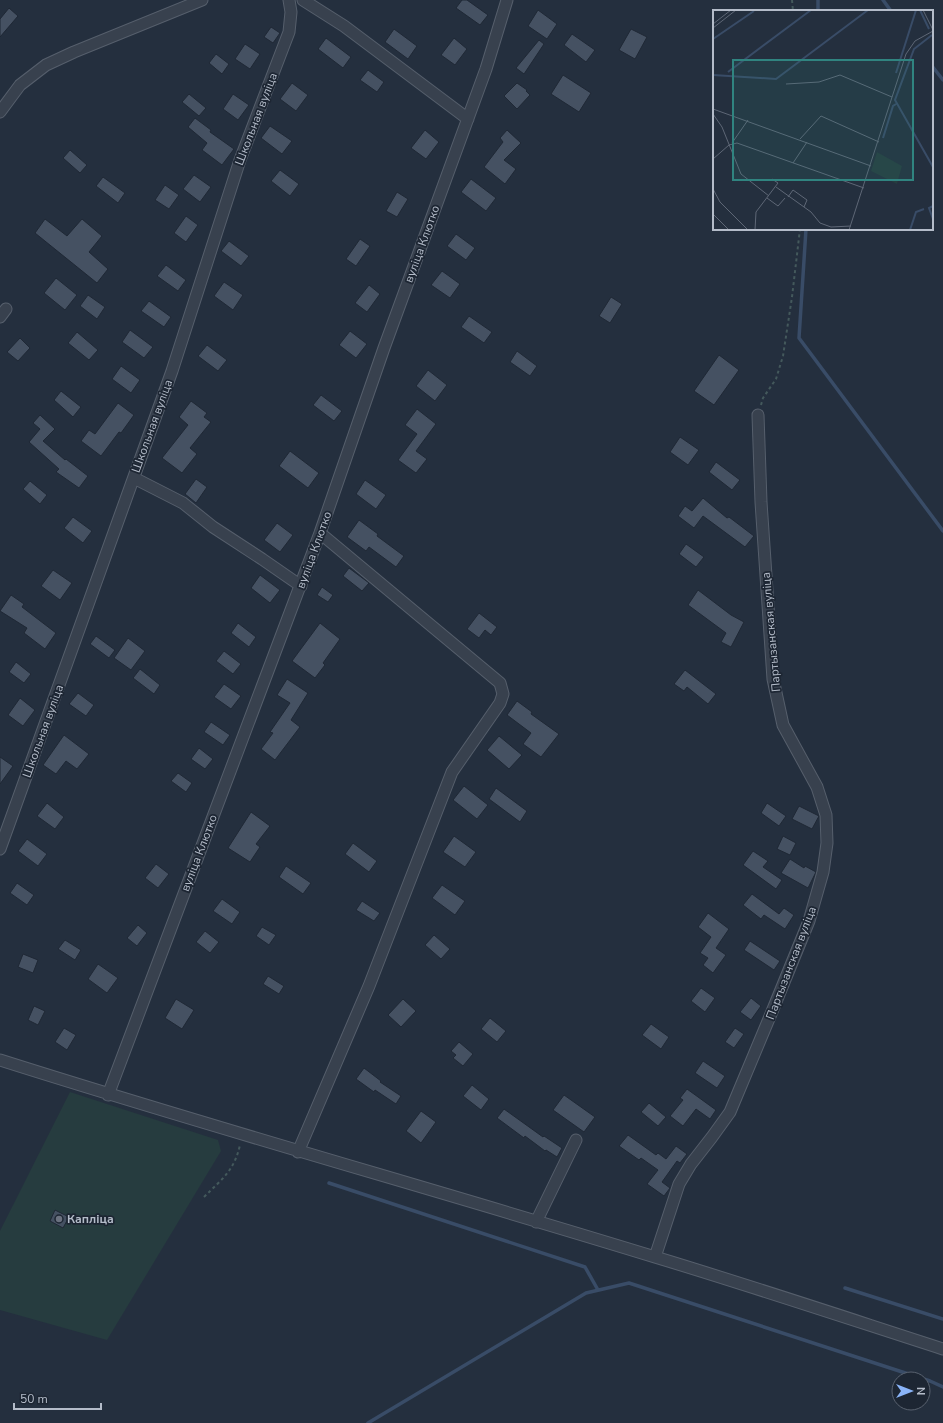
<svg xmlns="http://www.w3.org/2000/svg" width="943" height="1423" viewBox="0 0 943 1423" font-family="'Nunito Sans',sans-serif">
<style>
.green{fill:#263c3f}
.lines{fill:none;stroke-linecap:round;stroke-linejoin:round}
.stream{stroke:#394c67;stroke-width:3.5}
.building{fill:#455162;stroke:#1f2835}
.minor-casing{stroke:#565f6c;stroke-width:13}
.path{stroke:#44595c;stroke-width:2;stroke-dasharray:3 3;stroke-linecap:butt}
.minor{stroke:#38414e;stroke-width:11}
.worship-dot{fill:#6b7280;stroke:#1d2633;stroke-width:1.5}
.labels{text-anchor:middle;stroke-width:3.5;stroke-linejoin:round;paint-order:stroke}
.street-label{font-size:12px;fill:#b4bcc9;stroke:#1d2633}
.poi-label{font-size:12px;font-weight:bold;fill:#b4bcc9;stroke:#1d2633;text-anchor:start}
.inset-river{fill:none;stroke:#394c67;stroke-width:2}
.inset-road{fill:none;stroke:#5e6776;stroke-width:1}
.view{fill:#308480;fill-opacity:0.15;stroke:#308480;stroke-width:2}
.inset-edge{fill:none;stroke:#b4bcc9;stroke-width:2}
</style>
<rect width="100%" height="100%" fill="#242f3e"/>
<path class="green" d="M70,1092L218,1140L221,1151L107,1340L0,1310V1231Z"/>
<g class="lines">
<path class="stream" d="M883,0L891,11
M818,11V0
M932,66L943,80
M806,229L799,338L943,531
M329,1183L585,1267L598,1290
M845,1288L943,1319
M368,1423L586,1293L629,1283L930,1381L943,1387"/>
</g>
<path class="building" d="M462,0H467L488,15L480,25L456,8Z
M9,8L18,16L0,37V19Z
M538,10L557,24L547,39L528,26Z
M271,27L280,33L273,43L264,37Z
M394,29L417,46L408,59L385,42Z
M631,29L647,37L635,59L619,50Z
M572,34L595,50L586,62L564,45Z
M326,38L351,57L343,68L318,49Z
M454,38L467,49L455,65L441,55Z
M539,40L544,44L524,74L516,68Z
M245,44L260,54L250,69L235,59Z
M216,54L229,64L222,74L209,63Z
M368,70L384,82L377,92L360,80Z
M563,75L591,93L579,112L551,94Z
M292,83L308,95L296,111L280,99Z
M517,83L527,90L526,91L530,95L517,109L504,96Z
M189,94L206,108L199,116L182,102Z
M233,94L249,105L238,120L223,109Z
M195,118L211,130L210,132L234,149L222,165L202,150L207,143L188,127Z
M270,126L292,141L282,154L261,138Z
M425,130L439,142L426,159L411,148Z
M507,130L521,143L504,160L516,169L505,184L484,167L503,142L500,138Z
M70,150L87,165L80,173L63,158Z
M280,170L299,184L290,196L271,181Z
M194,175L211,187L200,202L183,189Z
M103,177L125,193L118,203L96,186Z
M471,179L496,198L486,211L461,192Z
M165,185L179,195L169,209L155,200Z
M397,192L408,199L397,217L386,211Z
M186,216L198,225L186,242L174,233Z
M45,219L67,236L82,219L102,236L89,252L108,269L97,283L35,233Z
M456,234L475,248L466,260L447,246Z
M360,239L370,246L356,266L346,259Z
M229,241L249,256L241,266L221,251Z
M166,265L186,280L178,291L157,276Z
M442,271L460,284L450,298L431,285Z
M56,278L77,295L65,310L44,293Z
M224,282L243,295L233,310L214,296Z
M369,285L380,294L367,312L355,303Z
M88,295L105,307L97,319L80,306Z
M611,297L622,304L610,323L599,316Z
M149,301L171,317L164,327L141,311Z
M469,316L492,332L484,343L461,327Z
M130,330L153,347L144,358L122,342Z
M350,331L367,344L356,358L339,345Z
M77,332L98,350L89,360L68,343Z
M20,338L30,348L18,361L7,352Z
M207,345L227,360L218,371L198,356Z
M517,351L537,366L530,376L510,362Z
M719,355L739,370L714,405L694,391Z
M121,366L140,380L131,393L112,379Z
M428,370L447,385L435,401L416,386Z
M61,391L81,407L73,417L54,400Z
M321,395L342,411L334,421L313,405Z
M191,401L207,413L204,417L211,422L190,448L197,454L182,473L162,458L188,425L179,417Z
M118,403L134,415L121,433L119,432L101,456L81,441L89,430L95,434Z
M417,409L436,424L416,451L427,459L416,473L398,460L417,434L405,425Z
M40,415L55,429L43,441L65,460L66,459L88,476L79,488L56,472L59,469L29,442L40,429L33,423Z
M680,437L699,450L688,465L670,452Z
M290,451L319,473L308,488L279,466Z
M716,462L740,480L732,490L709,472Z
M196,479L207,487L196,503L185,494Z
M365,480L386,495L376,509L356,494Z
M30,481L47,495L40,504L23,489Z
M703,498L727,518L729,517L754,536L745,547L703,516L694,528L678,516L685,506L692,511Z
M73,517L92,531L83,543L64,528Z
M359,520L378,534L377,536L404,556L396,567L369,547L366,551L347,537Z
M277,523L293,535L280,552L264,540Z
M686,544L704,557L696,567L679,554Z
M349,568L369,583L362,591L343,576Z
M53,570L72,583L60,600L41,586Z
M260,575L280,590L270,603L251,588Z
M322,587L333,595L328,602L317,595Z
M698,590L731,615L744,622L731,647L721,642L726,633L688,605Z
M11,595L24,604L22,607L56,633L45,649L24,633L27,628L0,611Z
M479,613L497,627L491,635L485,630L479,638L467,629Z
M238,623L256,637L249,647L231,633Z
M320,623L340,639L323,663L325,665L315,678L292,661Z
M96,636L115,650L109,658L90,644Z
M128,638L145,651L131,670L114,658Z
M224,651L241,664L233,674L216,661Z
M16,662L31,674L24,683L9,672Z
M140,669L160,685L154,694L133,678Z
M685,670L716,694L708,704L687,687L684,691L674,684Z
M287,679L308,693L291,720L300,727L275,760L261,749L273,733L270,732L290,703L277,695Z
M224,684L241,696L231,709L214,697Z
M78,693L94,705L86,716L69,704Z
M20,698L35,710L23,726L8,715Z
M517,701L532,712L531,714L559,734L541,757L523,744L531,733L507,715Z
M211,722L230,735L223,745L204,732Z
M64,735L89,754L77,769L66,761L56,774L43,765Z
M499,736L522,755L509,769L487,750Z
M199,748L213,759L205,769L191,759Z
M0,757L13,766L0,784Z
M178,773L192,783L186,792L171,781Z
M464,786L488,805L477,819L453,800Z
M496,788L527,811L520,822L489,799Z
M47,803L64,817L55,829L37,816Z
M767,803L786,816L779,826L761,813Z
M799,806L819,816L812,829L792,819Z
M251,812L270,826L256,844L260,847L250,862L228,848Z
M454,836L476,852L465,867L443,852Z
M783,836L796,843L790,855L777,849Z
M27,839L47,854L38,866L18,851Z
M353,843L377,861L369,872L345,854Z
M753,851L768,861L763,867L782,880L776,889L743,865Z
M790,859L804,868L805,866L816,872L808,888L781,873Z
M156,864L169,874L158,888L145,878Z
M286,866L311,883L303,894L279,877Z
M17,883L34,895L27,905L10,893Z
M442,885L465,901L455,915L432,898Z
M752,894L779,914L784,908L794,915L785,929L764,915L761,919L743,905Z
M222,899L240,912L232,924L213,911Z
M362,901L380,913L374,921L356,910Z
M708,913L729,929L716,948L726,955L713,973L703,965L708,958L700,953L711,937L698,927Z
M138,925L147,933L137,946L127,938Z
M262,927L276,935L269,945L256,936Z
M205,931L219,942L210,953L196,942Z
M434,935L450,949L441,959L425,945Z
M65,940L81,950L75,960L58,949Z
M750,941L780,961L774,970L744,950Z
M23,954L38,960L33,973L18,967Z
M98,964L118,978L107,993L88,979Z
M268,976L284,986L279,994L263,984Z
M701,988L715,998L705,1012L691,1001Z
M751,998L761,1006L751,1020L740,1012Z
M176,999L194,1010L182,1029L165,1018Z
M403,999L416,1011L401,1027L388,1015Z
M34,1006L45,1011L38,1025L28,1020Z
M490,1018L506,1031L497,1042L481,1029Z
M651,1024L669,1037L661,1049L642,1035Z
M64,1028L76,1035L67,1050L55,1042Z
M735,1028L744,1034L734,1048L725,1042Z
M459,1042L473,1054L463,1066L453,1058L456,1055L451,1051Z
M703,1061L725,1076L717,1088L695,1073Z
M364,1068L381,1081L380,1082L401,1096L396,1104L375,1090L374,1092L356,1079Z
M472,1085L489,1099L481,1110L463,1096Z
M687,1089L716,1110L710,1119L696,1109L683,1126L670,1116L683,1100L680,1098Z
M564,1095L595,1117L584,1132L553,1110Z
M649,1103L666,1117L658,1126L641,1112Z
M504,1109L543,1137L544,1136L562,1148L557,1157L546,1150L545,1151L525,1136L524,1138L497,1118Z
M421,1111L436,1122L421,1143L406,1131Z
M628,1135L656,1155L658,1153L666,1159L676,1146L687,1154L680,1163L677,1161L662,1182L670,1188L664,1196L647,1184L658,1170L641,1158L639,1160L619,1146Z
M55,1210L69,1217L63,1228L50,1221Z"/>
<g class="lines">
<g class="minor-casing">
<path id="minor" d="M303,0L344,26L468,119
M0,112L20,85L46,65L74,52L202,0
M0,317L6,309
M134,478L183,503L213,527L262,559L301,586
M0,849L172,371L240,160L289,32L291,12L289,0
M0,1060C217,1129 437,1190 655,1257C751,1286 847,1318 943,1349
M108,1095L320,533L384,348L486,69L507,0
M298,1152L369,986L452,772L500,703L503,694L500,683L320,533
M536,1222L576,1140
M655,1257L679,1184L691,1164L712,1137L730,1112L771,1014L809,921L823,872L827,843L826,815L817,787L783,725L773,679L761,502L758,415"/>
</g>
<path class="path" d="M792,0L793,11
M761,405L763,398L776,379L783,356L792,297L800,229
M204,1197C223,1178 234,1171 240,1145"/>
<use href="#minor" class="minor"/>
</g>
<circle class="worship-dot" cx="59" cy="1219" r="4"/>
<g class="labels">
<g class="street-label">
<text transform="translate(256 119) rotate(-69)" y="4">Школьная вуліца</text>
<text transform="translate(422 244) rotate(-70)" y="4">вуліца Клютко</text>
<text transform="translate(152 426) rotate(-70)" y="4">Школьная вуліца</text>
<text transform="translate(314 550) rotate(-70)" y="4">вуліца Клютко</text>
<text transform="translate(771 632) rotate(-95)" y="4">Партызанская вуліца</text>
<text transform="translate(43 731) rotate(-70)" y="4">Школьная вуліца</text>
<text transform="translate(199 853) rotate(-69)" y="4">вуліца Клютко</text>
<text transform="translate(791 963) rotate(-69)" y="4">Партызанская вуліца</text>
</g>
<g class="poi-label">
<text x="67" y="1223">Капліца</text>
</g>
</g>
<g transform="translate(713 10)">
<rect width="220" height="220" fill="#242f3e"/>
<path d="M164,142L189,156L184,174L158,161Z" fill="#263c3f"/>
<path class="inset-river" d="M207,0L216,19M219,25L201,39L182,90L220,157M0,29L41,1M15,62L98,0M183,63L203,0M0,65L63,69L155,0M170,128L180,96L183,94M220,196L216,198L220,209M197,220L203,202L211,199"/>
<path class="inset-road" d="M210,0L220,20M0,14L18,0M0,18L23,0M73,74L106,72L127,65L179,87M0,99L158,156M0,104L9,117L28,164L56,186M87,129L108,106L166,132M19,133L35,110M0,149L16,135L24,133L151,178M80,153L94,132M63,177L98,202L107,213L118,217L138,216M0,179L7,192L35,220M75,187L80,180L94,190L91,197M54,188L65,196L72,188M0,204L16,220M42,220L43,202L65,173L59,169M136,220L193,44L202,31L220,21"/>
<path class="view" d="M20,50H200V170H20Z"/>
<rect width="220" height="220" class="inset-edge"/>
</g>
<g transform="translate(911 1391) rotate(90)"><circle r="19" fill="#1d2633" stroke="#59626f"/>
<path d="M0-3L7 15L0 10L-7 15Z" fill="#8ab4f8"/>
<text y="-6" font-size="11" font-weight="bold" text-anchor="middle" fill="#b4bcc9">N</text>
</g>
<path d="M14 1403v6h87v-6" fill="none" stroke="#b4bcc9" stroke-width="2"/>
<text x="20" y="1403" font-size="12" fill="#b4bcc9" stroke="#1d2633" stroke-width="3" paint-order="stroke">50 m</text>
</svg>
